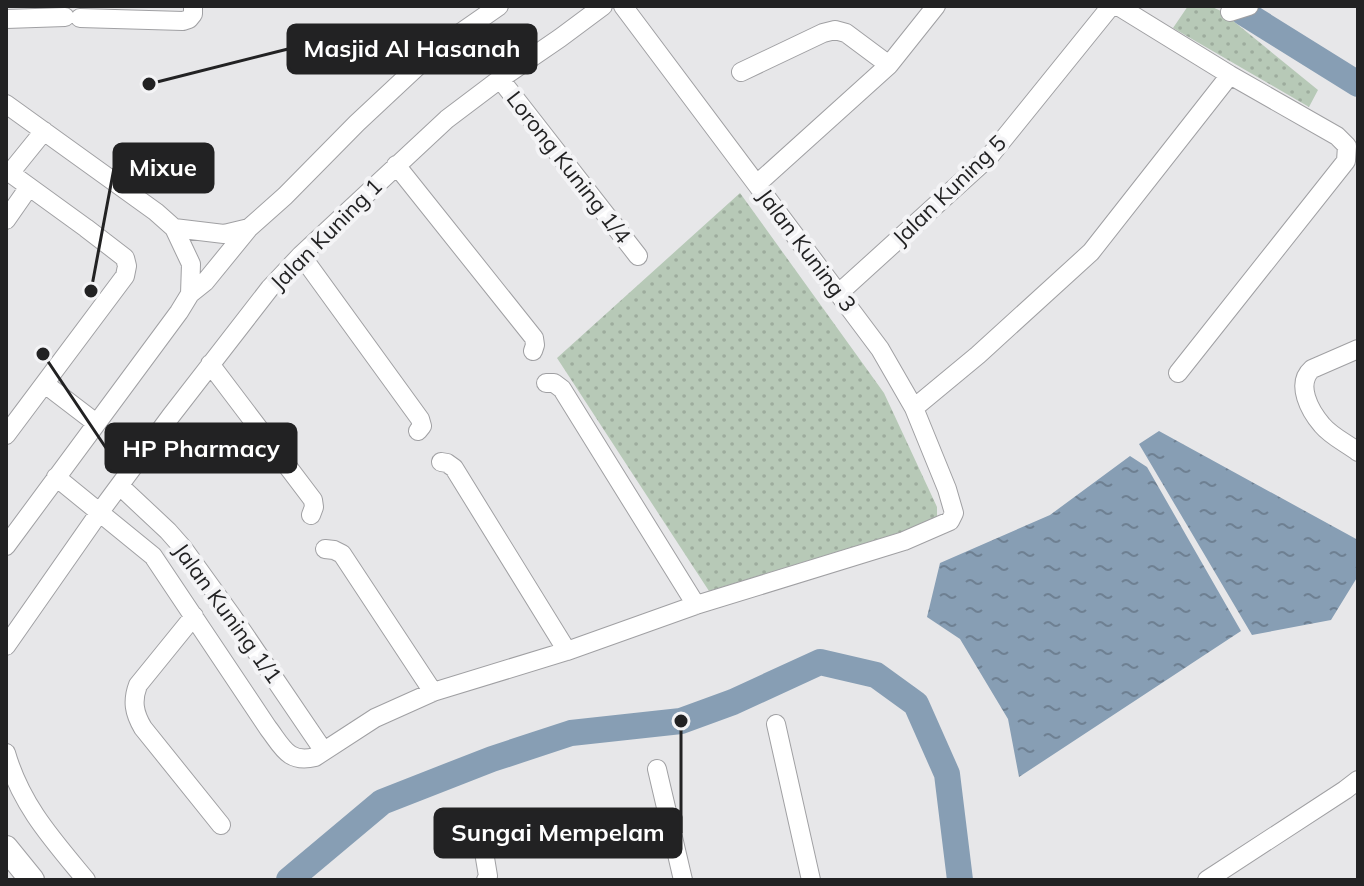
<svg xmlns="http://www.w3.org/2000/svg" width="1364" height="886" viewBox="0 0 1364 886" font-family="Mulish,sans-serif">
<style>
.park{fill:url(#park-dots)}
.water{fill:url(#water-ripples)}
.lines{fill:none;stroke-linecap:round;stroke-linejoin:round}
.river{stroke:#879eb4;stroke-width:26}
.minor-casing{stroke:#a0a0a3;stroke-width:20}
.major-casing{stroke:#a0a0a3;stroke-width:26}
.minor{stroke:#fff;stroke-width:18}
.major{stroke:#fff;stroke-width:24}
.labels{text-anchor:middle;stroke-width:8;stroke-linejoin:round;paint-order:stroke}
.street-label{font-size:22px;fill:#222223;stroke:#f4f4f6}
.leader{fill:none;stroke:#222223;stroke-width:3}
.callout-dot{fill:#222223;stroke:#f4f4f6;stroke-width:3}
.callout{fill:#222223;stroke:#222223;stroke-width:3}
.callout-label{font-size:24px;text-anchor:middle;font-weight:bold;fill:#fff}
</style>
<defs>
<pattern id="park-dots" width="8" height="8" patternUnits="userSpaceOnUse" patternTransform="scale(2)"><rect width="8" height="8" fill="#b7c9b7"/><path d="M2 2h.1M6 6h.1" fill="none" stroke="#9dac9d" stroke-width="1.8" stroke-linecap="round"/></pattern>
<pattern id="water-ripples" width="26" height="14" patternUnits="userSpaceOnUse" patternTransform="scale(2)"><rect width="26" height="14" fill="#879eb4"/><path d="M2 4q2-2 4 0t4 0M15 11q2-2 4 0t4 0" fill="none" stroke="#6e8092"/></pattern>
</defs>
<rect width="100%" height="100%" fill="#e7e7e9"/>
<path class="park" d="M1188,6H1210L1221,11L1318,90L1309,107L1173,28Z
M740,193L884,393L937,507V521L709,591L557,358Z"/>
<path class="water" d="M1159,431L1358,540V576L1331,620L1252,635L1139,444Z
M1130,456L1147,467L1241,631L1019,777L1008,719L960,639L927,617L940,563L1050,515Z"/>
<g class="lines">
<path class="river" d="M1244,13L1358,84
M289,880L382,802L492,759L571,733L681,721L733,702L820,662L876,675L916,704L947,774L960,880"/>
<g class="minor-casing">
<path id="minor" d="M1118,6L1230,75L1337,136L1347,146L1346,161L1178,373
M1230,12L1249,6
M80,18L183,21L189,19L193,14V6
M6,19L65,17
M741,72L823,33L835,30L846,33L889,65
M500,79L638,256
M6,104L156,212L174,228L191,264L190,294L179,312L6,546
M396,165L534,338L535,345L533,351
M6,170L86,228L125,258L127,266L125,276L6,435
M10,173L44,131
M757,184L889,65L936,6
M6,220L29,187
M174,228L224,234L249,228
M301,255L420,419L422,426L418,431
M839,293L989,157L1111,6
M190,294L205,282L249,228L285,196L357,123L433,52L499,6
M1358,349L1312,369C1295,384 1310,411 1322,425C1331,436 1346,443 1358,452
M210,364L313,500L314,507L311,515
M546,383H554L562,389L696,605
M45,384L96,423
M914,408L978,355L1091,252L1230,75
M441,462L447,463L454,468L567,651
M56,477L153,556L268,728C282,746 288,764 315,757L375,718L433,692L567,651L696,605L904,541L950,521L954,513L947,489L914,408L880,349L623,6
M120,486L168,531L183,548L232,616L323,750
M325,549L334,550L342,554L433,692
M194,616L138,685C132,701 134,713 143,728L221,825
M6,646L99,513L170,417L270,288L301,255L447,119L500,79L560,38L603,6
M776,724L811,880
M6,753C21,805 52,839 86,880
M657,769L683,880
M486,880L488,876L483,846L503,836L576,819
M1207,880L1345,790L1358,780"/>
</g>
<g class="major-casing">
<path id="major" d="M6,848L32,880"/>
</g>
<use href="#minor" class="minor"/>
<use href="#major" class="major"/>
</g>
<g class="labels">
<g class="street-label">
<text transform="translate(569 167) rotate(52)" y="8">Lorong Kuning 1/4</text>
<text transform="translate(949 190) rotate(-44)" y="8">Jalan Kuning 5</text>
<text transform="translate(326 234) rotate(-45)" y="8">Jalan Kuning 1</text>
<text transform="translate(807 250) rotate(53)" y="8">Jalan Kuning 3</text>
<text transform="translate(228 613) rotate(54)" y="8">Jalan Kuning 1/1</text>
</g>
</g>
<path class="leader" d="M149 84L288 49M91 291L114 168M43 354L106 448M681 721L681 833"/>
<g class="callout-dot">
<circle cx="149" cy="84" r="8"/>
<circle cx="91" cy="291" r="8"/>
<circle cx="43" cy="354" r="8"/>
<circle cx="681" cy="721" r="8"/>
</g>
<g class="callout">
<rect x="288" y="25" width="248" height="48" rx="8"/>
<rect x="114" y="144" width="99" height="48" rx="8"/>
<rect x="106" y="424" width="190" height="48" rx="8"/>
<rect x="435" y="809" width="246" height="48" rx="8"/>
</g>
<g class="callout-label">
<text x="412" y="57">Masjid Al Hasanah</text>
<text x="163" y="176">Mixue</text>
<text x="201" y="457">HP Pharmacy</text>
<text x="558" y="841">Sungai Mempelam</text>
</g>
<rect width="1364" height="886" fill="none" stroke="#222223" stroke-width="16"/>
</svg>
